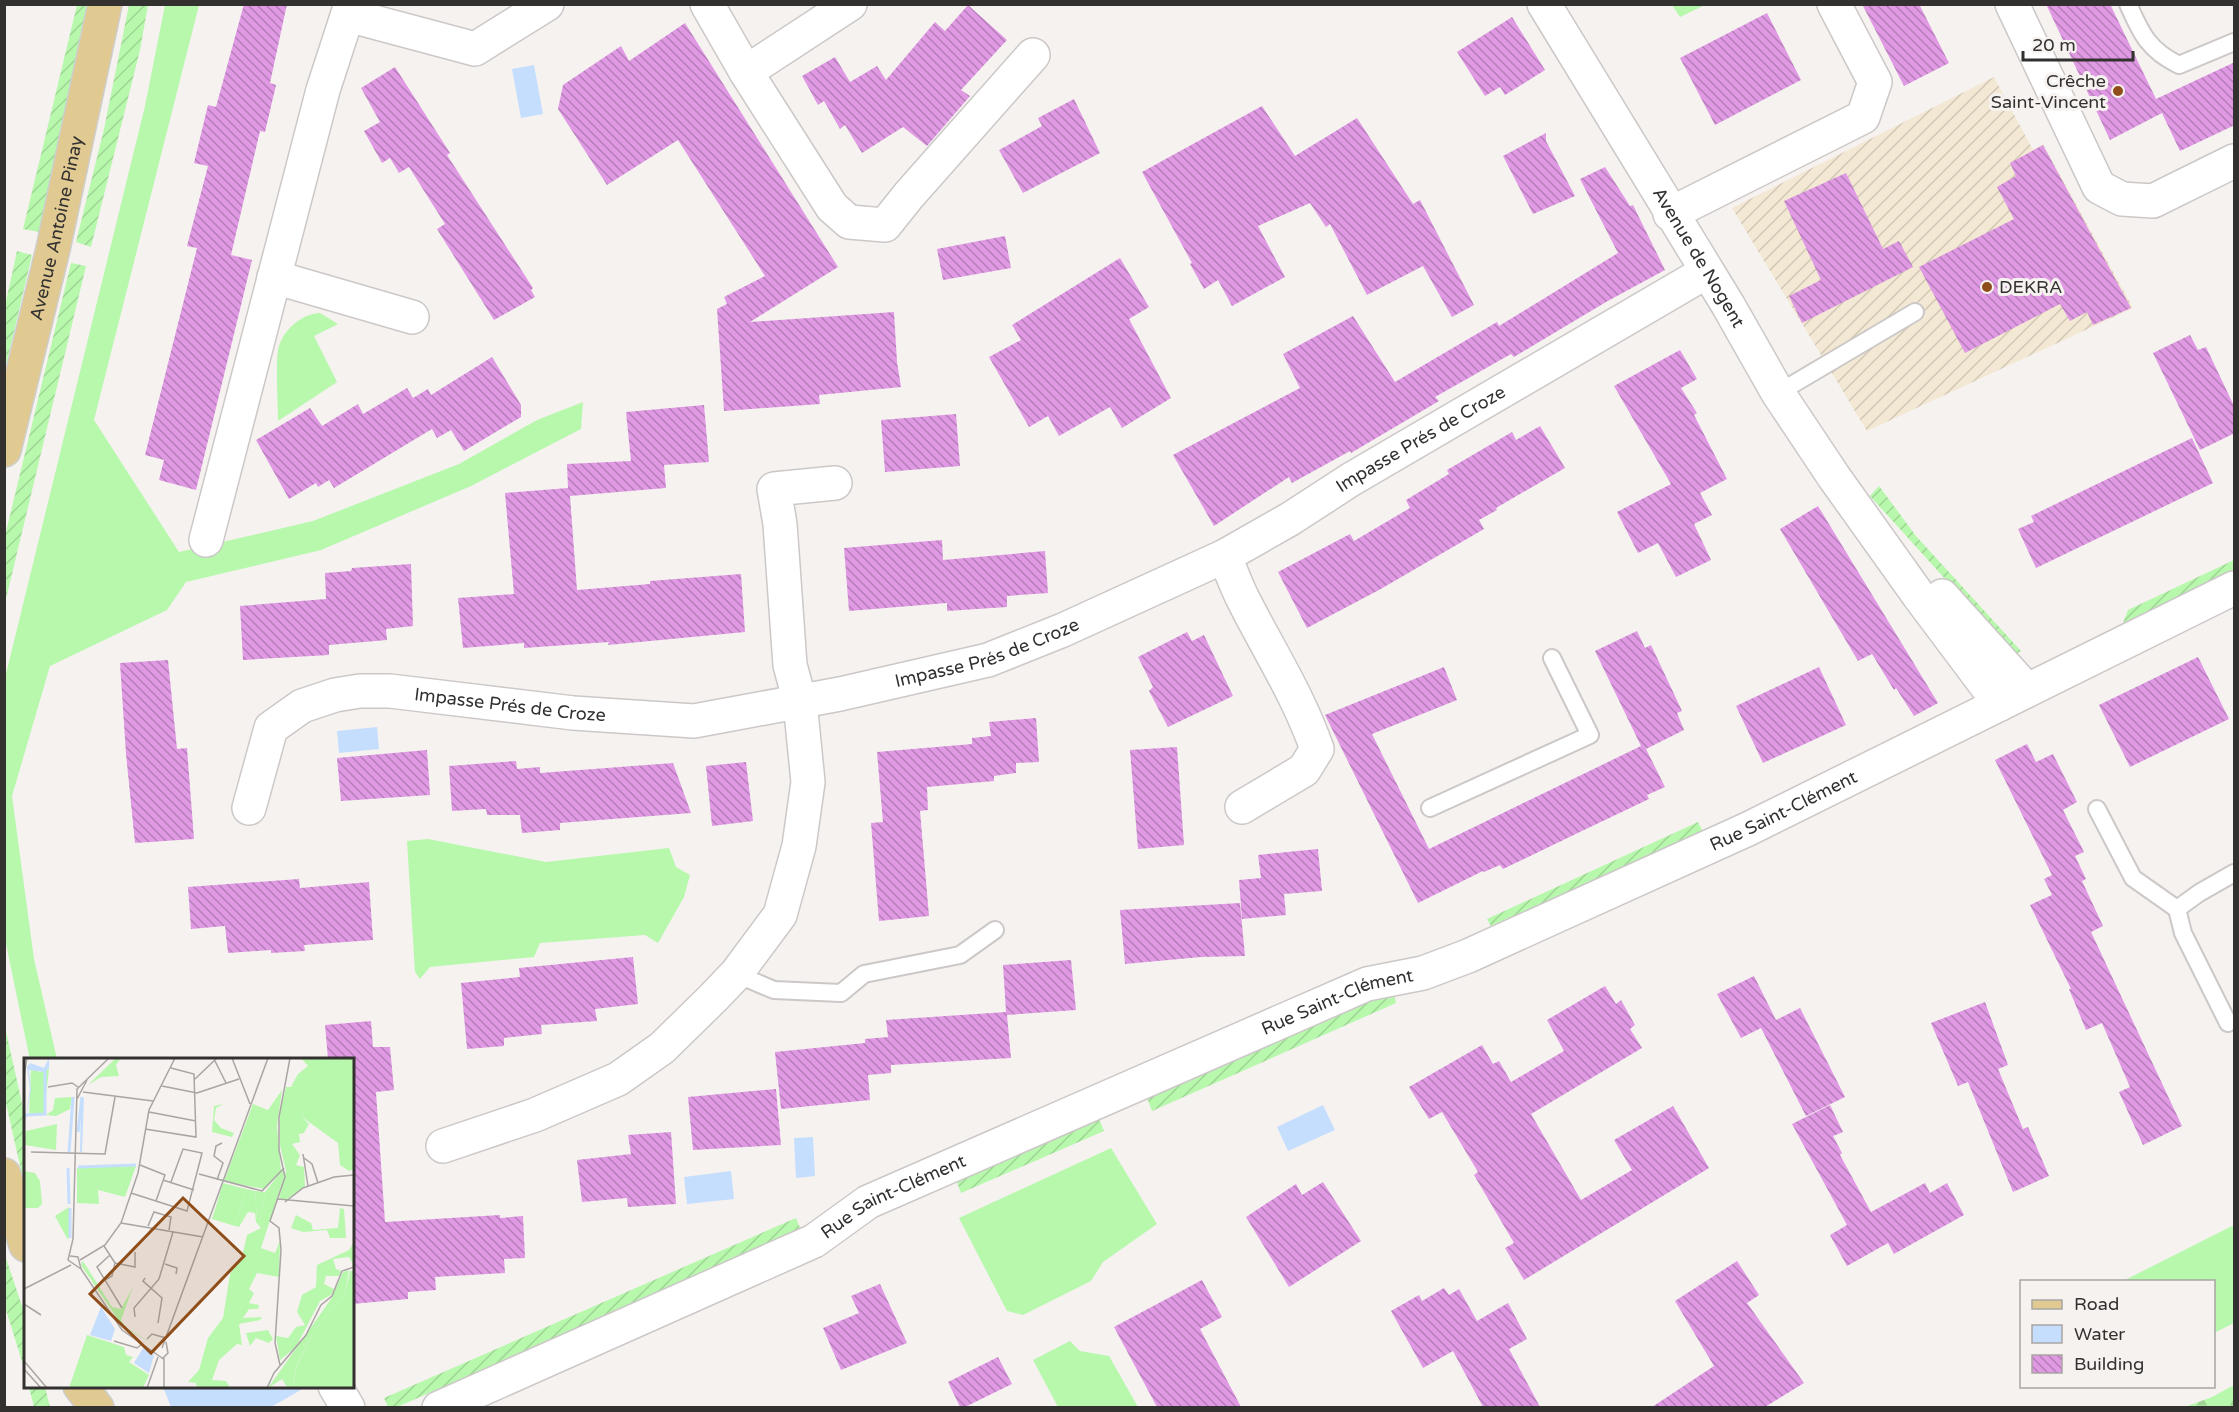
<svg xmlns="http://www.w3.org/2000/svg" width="2239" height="1412" viewBox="0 0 2239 1412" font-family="'Varela Round',sans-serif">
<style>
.industrial{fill:url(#industrial-furrows)}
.grass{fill:#b7f8ad}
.forest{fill:url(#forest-firs)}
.garden{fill:url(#garden-furrows)}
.water{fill:#c5defe}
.building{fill:url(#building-back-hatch)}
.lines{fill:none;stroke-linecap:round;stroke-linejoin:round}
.service-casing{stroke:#ccc8c7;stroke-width:20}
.minor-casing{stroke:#ccc8c7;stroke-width:36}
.secondary-casing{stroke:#ccc8c7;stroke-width:36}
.primary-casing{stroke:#cececd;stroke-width:36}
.service{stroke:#fff;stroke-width:16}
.minor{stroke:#fff;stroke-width:33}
.secondary{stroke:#fff;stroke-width:33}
.primary{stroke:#e1c992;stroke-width:33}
.poi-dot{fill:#8f4e19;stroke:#f6f2f0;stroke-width:2}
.labels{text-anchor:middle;stroke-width:6;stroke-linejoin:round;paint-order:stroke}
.poi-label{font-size:18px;fill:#333130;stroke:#f6f2f0;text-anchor:end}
.street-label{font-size:18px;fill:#333130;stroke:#f6f2f0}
.inset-river{fill:none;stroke:#c5defe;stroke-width:3}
.inset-road{fill:none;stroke:#a8a5a3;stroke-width:1.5}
.view{fill:#8f4e19;fill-opacity:0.15;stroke:#8f4e19;stroke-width:3}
.inset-edge{fill:none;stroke:#333130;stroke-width:3}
</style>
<defs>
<pattern id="industrial-furrows" width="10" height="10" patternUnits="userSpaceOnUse" patternTransform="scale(1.5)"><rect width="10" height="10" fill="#f2e8d3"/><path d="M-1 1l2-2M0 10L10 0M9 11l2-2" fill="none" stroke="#d0c7b5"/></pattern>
<pattern id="forest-firs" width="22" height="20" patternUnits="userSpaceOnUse" patternTransform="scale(1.5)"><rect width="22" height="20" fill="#b7f8ad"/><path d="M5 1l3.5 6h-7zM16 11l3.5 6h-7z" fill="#9ed595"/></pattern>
<pattern id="garden-furrows" width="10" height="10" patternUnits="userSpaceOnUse" patternTransform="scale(1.5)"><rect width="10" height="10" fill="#b7f8ad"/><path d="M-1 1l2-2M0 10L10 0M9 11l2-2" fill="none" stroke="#9ed595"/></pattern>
<pattern id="building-back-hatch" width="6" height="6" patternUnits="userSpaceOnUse" patternTransform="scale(1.5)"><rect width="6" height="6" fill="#e09ae4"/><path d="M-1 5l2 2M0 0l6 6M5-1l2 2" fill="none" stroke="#b67eb9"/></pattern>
</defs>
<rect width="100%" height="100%" fill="#f6f2f0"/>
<path class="industrial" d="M1994,77L2033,150L2043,144L2133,308L1867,431L1732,208Z"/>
<path class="grass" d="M165,5H199L94,420L179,552L313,521L459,464L537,420L583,402L581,429L471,486L321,550L186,582L167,610L50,666L12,796L34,959L57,1059L30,1060L5,939V678L145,106Z
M1672,5H1705L1680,17Z
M320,313L338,324L314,336L337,382L278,421C278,405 275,358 279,346C285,328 302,314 320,313Z
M428,839L546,862L669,848L676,867L690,875L684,897L658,943L645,935L540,943L534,957L430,967L420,979L415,972L407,841Z
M1111,1148L1157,1224L1103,1262L1091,1281L1023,1315L1007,1311L959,1218Z
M2234,1225V1323L2214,1333V1282L2123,1281Z
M1070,1341L1080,1351L1109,1356L1138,1407H1058L1033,1360Z"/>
<path class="forest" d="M2234,1385V1407H2185L2212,1397Z"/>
<path class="garden" d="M77,5H92L80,63L39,232L23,229Z
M129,5H148L140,50L91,247L76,242L104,129Z
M17,251L32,255L5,370V306Z
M71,263L86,266L5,603V536Z
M1879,486L1916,536L2021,651L2014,655L1870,496Z
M2234,560V570L2123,623L2128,610Z
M1698,822L1703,832L1491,926L1487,919Z
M1395,997L1396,1003L1152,1111L1147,1098L1373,998Z
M4,1022L25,1117V1188L5,1099Z
M1099,1119L1104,1131L961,1193L956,1180Z
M796,1218L801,1230L397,1407H388L384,1398Z
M4,1252L25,1315V1371L5,1307Z
M29,1387H45L50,1407H34Z"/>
<path class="water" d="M534,65L543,114L521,118L512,69Z
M377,727L379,749L339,753L337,731Z
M1323,1105L1335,1130L1288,1151L1277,1127Z
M813,1137L815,1176L796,1178L794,1138Z
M731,1171L734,1199L687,1204L684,1177Z
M163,1387H306L271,1407H171Z"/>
<path class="building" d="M244,4H287L270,83L276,85L265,132L260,131L231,255L252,260L196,490L159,480L164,460L145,455L197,248L187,246L208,166L194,163L208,105L216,107Z
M1862,4H1919L1949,63L1904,86Z
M2046,4H2110L2156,99L2235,62V125L2180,151L2162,113L2110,140Z
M968,5L1007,40L961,90L970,96L927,146L903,127L862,153L845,125L840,129L824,101L818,105L802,76L835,57L850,82L877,66L886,80L935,22L945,31Z
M1767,13L1801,80L1715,125L1680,58Z
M1512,17L1545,70L1505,95L1500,87L1485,96L1457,52Z
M685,23L838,267L750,322L894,312L897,362L901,387L819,395L820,404L724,411L717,309L727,304L724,297L765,276L678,140L607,185L558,109L563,85L621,46L629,61Z
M395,67L450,153L447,155L533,288L531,290L535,297L494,320L437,229L445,224L409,167L399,173L390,158L382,163L364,131L380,122L361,88Z
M1074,99L1100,153L1023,193L999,150L1042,126L1038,118Z
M1262,106L1295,156L1357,118L1413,204L1420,200L1474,305L1452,317L1423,266L1367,295L1330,224L1326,227L1310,203L1258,226L1285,277L1232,306L1218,280L1204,289L1190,264L1192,263L1142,172Z
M1546,133V141L1575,196L1533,214L1503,156Z
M2043,145L2131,308L2093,325L2087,312L2070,321L2060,304L1965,353L1919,267L2014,219L1997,187L2016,176L2010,163Z
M1605,167L1630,206L1633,205L1665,270L1606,302L1514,357L1511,354L1435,397L1439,401L1351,453L1350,451L1292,483L1289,477L1214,526L1173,455L1300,388L1283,354L1353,316L1395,382L1497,322L1499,326L1618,253L1580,179Z
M1846,173L1883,249L1899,241L1913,267L1802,323L1789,296L1821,280L1784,201Z
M1005,236L1011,268L943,280L937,249Z
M1120,258L1149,307L1129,319L1171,398L1122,428L1110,407L1059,436L1048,416L1029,427L989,357L1021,340L1012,325Z
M2190,335L2198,350L2206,347L2235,408V433L2200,450L2153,353Z
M1680,350L1697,379L1681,388L1697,413L1694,415L1727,479L1700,493L1712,515L1694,524L1711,560L1676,577L1658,543L1638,553L1617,512L1671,484L1614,386Z
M492,357L521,405V417L464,451L451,430L437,438L432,429L334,488L329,480L318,487L316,483L289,499L256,440L310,408L322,426L358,404L363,414L407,388L413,398L428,389L431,395Z
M704,405L709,462L664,465L666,488L570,496L577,590L650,584V581L741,574L745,632L608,645L609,642L524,648V643L463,648L458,598L514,594L505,493L568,488L567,464L631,461L626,412Z
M956,414L960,466L885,472L881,420Z
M1540,426L1565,468L1496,508L1497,510L1479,520L1484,529L1379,590L1307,628L1278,572L1350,534L1354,541L1410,508L1406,500L1449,474L1447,470L1512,432L1516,440Z
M2192,438L2213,483L2036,568L2018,529L2034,522L2031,516Z
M1818,506L1938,703L1914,716L1896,688L1894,690L1872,654L1858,661L1780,529Z
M942,540L943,560L1045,551L1048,593L1007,596V607L947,611V603L849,611L844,548Z
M411,564L413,626L386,629L387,640L329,645V655L243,660L240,606L326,599L325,573L351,571L352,568Z
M1637,631L1645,648L1651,645L1682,711L1677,713L1684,730L1646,749L1665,787L1647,795L1649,799L1584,830L1503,869L1500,865L1484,872L1483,871L1418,903L1325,715L1444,667L1457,700L1372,734L1429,849L1641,746L1595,651Z
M1187,632L1192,641L1204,635L1233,696L1168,727L1149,691L1153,687L1138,657Z
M2198,657L2229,719L2130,767L2099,705Z
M168,660L177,749L187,748L194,839L135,843L126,754L120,663Z
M1819,667L1846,725L1763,763L1736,706Z
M1036,718L1039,762L1016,763V773L994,776V781L927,787L928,810L920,811L929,916L879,921L871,823L883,822L877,752L972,744V738L991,736L989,722Z
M2027,744L2036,762L2053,754L2077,802L2063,810L2084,852L2075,856L2086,879L2082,881L2103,926L2091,932L2182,1126L2143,1145L2119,1092L2130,1087L2102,1023L2086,1030L2069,989H2071L2030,905L2052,895L2044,879L2052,875L1995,760Z
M1177,747L1184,845L1138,849L1130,750Z
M427,750L430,795L341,801L337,758Z
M516,761L517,769L540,767V773L673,763L691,813L560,823V830L522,833L520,815H487L486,809L452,811L449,766Z
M746,762L753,821L712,826L706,766Z
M1318,849L1322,891L1284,894L1286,915L1242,919L1239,880L1261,878L1258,855Z
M299,879L300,888L369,882L373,940L304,945L305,951L271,953V950L228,953L225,926L191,929L188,887Z
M1240,903L1245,956L1201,957L1125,964L1120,910Z
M633,957L638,1004L595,1009L597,1021L541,1025L542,1034L504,1038V1046L467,1049L461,983L520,977L519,968Z
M1071,960L1076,1010L1007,1015L1011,1058L891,1065V1073L868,1075L870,1100L781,1109L775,1052L865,1043V1039L888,1037L886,1020L1006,1012L1003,965Z
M1754,976L1776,1020L1768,1024L1800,1008L1845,1097L1806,1116L1761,1028L1741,1038L1717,994Z
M1605,986L1616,1004L1621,1000L1635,1025L1630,1029L1642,1048L1531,1114L1581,1200L1632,1170L1614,1140L1673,1106L1709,1168L1524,1280L1505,1248L1514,1243L1474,1175L1478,1172L1442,1112L1429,1119L1409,1087L1482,1045L1493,1064L1499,1061L1511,1082L1564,1051L1547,1020Z
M1985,1002L2008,1065L1998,1069L2023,1129L2028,1127L2049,1176L2013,1192L1968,1082L1958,1086L1931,1023Z
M371,1021L373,1047H390L394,1090L376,1092L385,1222L500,1215V1218L523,1216L525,1258L504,1259L505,1273L435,1277L436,1290L408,1292V1299L352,1304V1059H328L325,1025Z
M776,1089L781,1145L693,1150L688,1097Z
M1830,1105L1843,1132L1833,1136L1842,1153L1840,1155L1871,1212L1925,1183L1930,1193L1947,1183L1964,1215L1894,1254L1888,1243L1847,1266L1830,1235L1847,1225L1792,1124Z
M671,1132L676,1204L628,1207L627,1198L582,1202L577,1160L631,1154L628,1135Z
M1323,1182L1361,1241L1289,1287L1246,1217L1296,1184L1302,1195Z
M1737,1261L1759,1295L1747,1303L1804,1383L1765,1407H1652L1714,1366L1675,1301Z
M1202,1280L1222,1317L1200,1329L1241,1407H1157L1114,1327Z
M880,1284L907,1343L841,1370L823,1328L859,1313L851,1296Z
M1444,1288L1449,1295L1459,1289L1477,1321L1508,1303L1527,1339L1509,1349L1540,1407H1483L1453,1351L1423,1368L1391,1311L1419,1295L1422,1301Z
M998,1357L1012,1384L965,1407H960L948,1382Z"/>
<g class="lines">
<g class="service-casing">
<path id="service" d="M2128,4C2141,33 2148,50 2179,65L2234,42
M1778,393L1915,312
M1430,808L1590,735L1552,658
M2097,809L2133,878L2177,909L2199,893L2234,873
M2177,909L2183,933L2228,1023
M736,974L774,990L841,993L864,974L960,955L995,930"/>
</g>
<g class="minor-casing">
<g id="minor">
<path d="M707,4L746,72L832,207L849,222L885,225L909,195L1033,55"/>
<path id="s1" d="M1544,4L1728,305L1778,393L1834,477L1919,596L2000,704"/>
<path d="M2012,4L2099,187L2122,199L2153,201L2234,161"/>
<path d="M348,15L475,49L547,4"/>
<path d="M746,72L850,4"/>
<path d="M1670,214L1863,117L1875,82L1834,4"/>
<path d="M274,277L412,317"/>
<path d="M206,540L323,90L351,4"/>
<path d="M1225,556C1231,572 1237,588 1245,603C1270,652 1299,697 1317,749L1304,770L1242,807"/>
<path d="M1942,596L2027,690"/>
<path id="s2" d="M249,808L271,728L302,706L335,695L360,691H390L573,713L694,721L840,694L988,660L1063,630L1225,556L1290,519L1350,480L1706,272"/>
<path d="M443,1146L535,1115L618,1079L662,1048L713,998L736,974L780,915L799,846L808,782L800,702L790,665L780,524L774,489L835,483"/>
<path d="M335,1386L348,1408"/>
</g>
</g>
<g class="secondary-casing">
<g id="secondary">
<path id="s3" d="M439,1408L814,1241L868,1202L1367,984L1423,973L1468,956L1748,829L2234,588"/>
</g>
</g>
<g class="primary-casing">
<g id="primary">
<path id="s4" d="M4,450L53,249L105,4"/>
<path d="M4,1175L26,1245"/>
<path d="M80,1386L97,1408"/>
</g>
</g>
<use href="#service" class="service"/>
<use href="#minor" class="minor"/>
<use href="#secondary" class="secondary"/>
<use href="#primary" class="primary"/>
</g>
<g class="poi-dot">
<circle cx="2118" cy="91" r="6"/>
<circle cx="1987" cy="287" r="6"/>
</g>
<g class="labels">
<g class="poi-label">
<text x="2106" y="87">Crêche<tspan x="2106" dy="21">Saint-Vincent</tspan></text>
<text x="1999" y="293" text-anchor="start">DEKRA</text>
</g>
<g class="street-label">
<text dy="6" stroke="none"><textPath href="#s4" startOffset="228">Avenue Antoine Pinay</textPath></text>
<text dy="6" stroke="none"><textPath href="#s1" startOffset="297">Avenue de Nogent</textPath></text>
<text dy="6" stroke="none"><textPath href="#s2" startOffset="1304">Impasse Prés de Croze</textPath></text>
<text dy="6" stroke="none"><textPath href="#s2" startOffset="818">Impasse Prés de Croze</textPath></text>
<text dy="6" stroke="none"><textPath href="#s2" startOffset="332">Impasse Prés de Croze</textPath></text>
<text dy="6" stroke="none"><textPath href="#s3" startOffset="1474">Rue Saint-Clément</textPath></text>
<text dy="6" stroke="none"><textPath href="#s3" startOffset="988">Rue Saint-Clément</textPath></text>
<text dy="6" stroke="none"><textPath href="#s3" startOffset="502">Rue Saint-Clément</textPath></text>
</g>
</g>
<g transform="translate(24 1058)">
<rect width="330" height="330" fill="#f6f2f0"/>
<path d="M92,0H97L92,7L95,18L77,19L64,27ZM7,10L16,14L25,11L20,57H5ZM48,39L46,51L32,58L22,57L29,52L31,40ZM199,46L192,50L190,62L197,70L210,75L208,79L188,74L190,48ZM112,108L101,139L74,132L75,146L53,145V110ZM0,113L11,115L16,123L18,146L14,150H0ZM45,149V178L44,182L31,158ZM59,203L88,249L97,251L109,229L97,262L101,269L132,288L99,269L57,207ZM326,213H330V330H269L272,310L288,276L321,235ZM63,277L100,289L102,297L109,299L105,304L125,317L119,330H45Z" fill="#b7f8ad"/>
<path d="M277,0H304L284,38L278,59L285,66L280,75L275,76L276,84L268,86L276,97L272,107L280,109L281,128L263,141H255L262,113L256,87V54L262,29H267L274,16L284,8ZM259,111L260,119L237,190L251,195L256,183L255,219L233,215L225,231L230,235L225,245L235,247L234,251H225L219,260L238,259L236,262L215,266L218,287L213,286L195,302L188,322L202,323L206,330H173L172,325L164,324L175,312L184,280L199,260L206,216L218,199L223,177L237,170L232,164L231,155L224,154L215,169L211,168L222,131L231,133L233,162H236L241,134ZM316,150L320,151L322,180H306L303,172L279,174L267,170L272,157L287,165L289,172L314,170ZM330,184V208L325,199L309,201L312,211L317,213L315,218H302L300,226L310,231L307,237L296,243L272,289L256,302L252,278L264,280L272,269L281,267L273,254L278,237L292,229L293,207L325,192ZM325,212L321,235L288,276L272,309L269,329H263L258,321L244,330L307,241L319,214ZM244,272L249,281L245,285L232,280L226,288L222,275Z" fill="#b7f8ad"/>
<path d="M258,32L253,68L257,113L240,131L200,123L229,46L244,52ZM199,125L222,131L211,168L188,161ZM231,133L241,134L236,162H233Z" fill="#b7f8ad"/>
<path d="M330,0V111L325,113L316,107L314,85L278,59L284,37L303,1ZM33,66L32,92L1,87L2,73Z" fill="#b7f8ad"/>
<path d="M25,0V10L20,14L5,12L7,32L0,73L6,31L3,9L6,5L20,10ZM60,39L58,94H56L57,45ZM77,249L91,271L87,283L66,277ZM119,290L130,297L125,315L110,305Z" fill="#c5defe"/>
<path class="inset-river" d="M1,57L21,56V12M54,74L58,39M45,95L49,39M54,109L112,107M44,110L45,146M46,180V150"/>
<path class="inset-road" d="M208,0L226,46M191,3L202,25M0,19L3,0M171,21L193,0M138,28L173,35L215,21M24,29L48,25L54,29M59,34L129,43M53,41L63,22M125,54L172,63M121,71L172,79L170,16L147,10M7,94L81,96L91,39M279,96L284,128M280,100L288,106L294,125M116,107L141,117L132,143M175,116L238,133L260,110M139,122L170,132M193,122L199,105L190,98L192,88L198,85M107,135L163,153L178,95L159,91L147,124M254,141L330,148M261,144L279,130L310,119L330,117M97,165L179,179M124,168L130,154L147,159L145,172M80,188L91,205L88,218L81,222M86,197L73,209L98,250M46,198L54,199L57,211L98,272L138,300M56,202L81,187L97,165L114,115L125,52L151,0M91,205L111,209V194M141,206L153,210L152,216M57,211L44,202L49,181L53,31L85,0M121,220L119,223L138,240L134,265M0,231L47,207M0,246L17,257M111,259L110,250L135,221L149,174M123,281L128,276L142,280M90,283L113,290L118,286M138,290L244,0M140,300V330M138,301L144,295L142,284M0,303L23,330M256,307L251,285L257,192L255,170L246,163L261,119L255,92V59L266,0M0,311L17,330M123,330L134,299M243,330L250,315L282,277L297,247L308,238L318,213L330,209"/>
<path class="view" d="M159,140L220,198L127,295L66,236Z"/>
<rect width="330" height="330" class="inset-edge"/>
</g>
<rect width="2239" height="1412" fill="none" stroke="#333130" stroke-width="12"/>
<rect x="2020" y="1280" width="195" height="108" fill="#f6f2f0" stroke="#a8a5a3" stroke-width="1.5"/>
<rect x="2032" y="1300" width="30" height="9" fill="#e1c992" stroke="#a8a5a3" stroke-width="1.5"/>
<text x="2074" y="1310" font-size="18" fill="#333130">Road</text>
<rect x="2032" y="1325" width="30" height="18" fill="#c5defe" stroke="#a8a5a3" stroke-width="1.5"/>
<text x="2074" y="1340" font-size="18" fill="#333130">Water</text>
<rect x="2032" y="1355" width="30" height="18" fill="url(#building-back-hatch)" stroke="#a8a5a3" stroke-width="1.5"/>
<text x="2074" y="1370" font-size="18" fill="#333130">Building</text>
<path d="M2023 51v9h110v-9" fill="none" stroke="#333130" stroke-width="3"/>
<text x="2032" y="51" font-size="18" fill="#333130" stroke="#f6f2f0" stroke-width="4.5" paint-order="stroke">20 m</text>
</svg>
